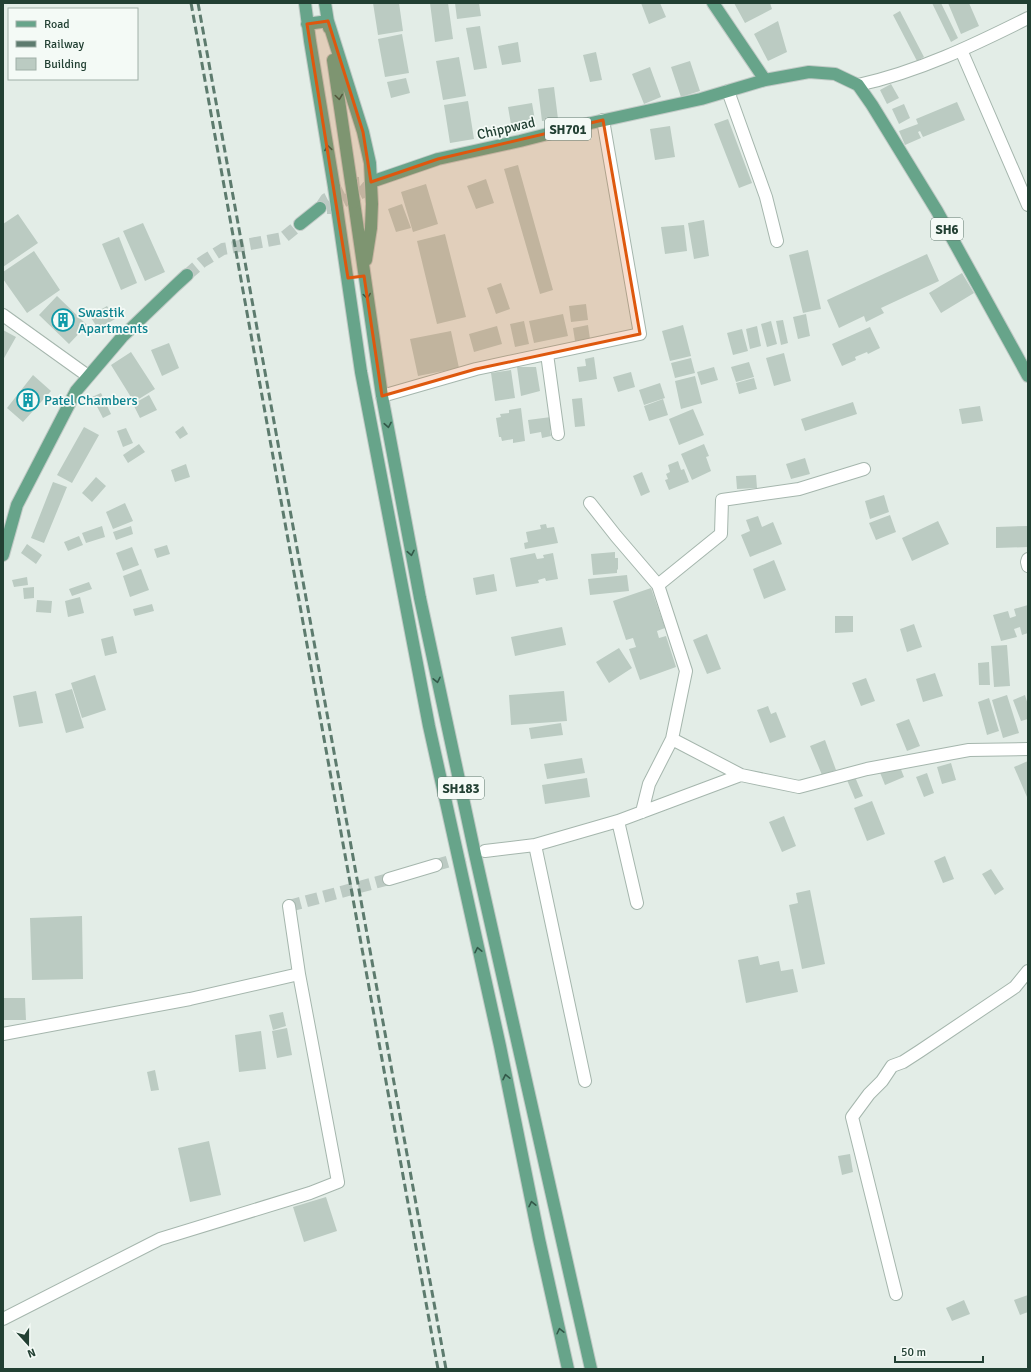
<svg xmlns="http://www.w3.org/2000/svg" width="1031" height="1372" viewBox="0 0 1031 1372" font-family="Signika,sans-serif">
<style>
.building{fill:#bbcbc2}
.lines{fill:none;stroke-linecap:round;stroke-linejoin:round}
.minor-tunnel{stroke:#bccac3;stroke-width:12;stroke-dasharray:12 6;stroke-linecap:butt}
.major-tunnel{stroke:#bccac3;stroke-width:12;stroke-dasharray:12 6;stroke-linecap:butt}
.minor-casing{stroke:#a5b6ad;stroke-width:14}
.major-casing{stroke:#c1cac6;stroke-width:14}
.minor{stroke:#fff;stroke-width:12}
.major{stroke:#67a48a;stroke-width:12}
.rail{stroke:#5d7b6e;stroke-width:3;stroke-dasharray:8 4;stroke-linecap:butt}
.major-bridge-casing{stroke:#c1cac6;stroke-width:14;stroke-linecap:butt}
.major-bridge{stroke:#67a48a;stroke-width:12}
.oneway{stroke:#335949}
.marked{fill:#de580e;fill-opacity:0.2;stroke:#de580e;stroke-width:3;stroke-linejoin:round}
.labels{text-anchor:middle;stroke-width:3.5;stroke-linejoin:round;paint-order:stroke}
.shield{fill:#f4faf6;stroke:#61786e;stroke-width:1}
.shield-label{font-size:13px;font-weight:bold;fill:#224033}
.street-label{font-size:14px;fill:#224033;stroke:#f4faf6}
.culture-label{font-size:14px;fill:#0d838f;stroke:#f4faf6;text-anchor:start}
</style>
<rect width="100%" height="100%" fill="#e3ede7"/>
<path class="building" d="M373,3H399L403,31L378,35Z
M430,3H448L453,39L435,42Z
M455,3H479L481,16L457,19Z
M641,3H660L666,17L649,24Z
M734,3H770L772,9L745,23Z
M932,3H941L958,38L951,42Z
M948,3H969L979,26L961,34Z
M900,11L924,57L917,61L893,15Z
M778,21L787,52L768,61L754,34Z
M480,26L487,68L474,70L466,28Z
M402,34L409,73L385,77L378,39Z
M518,42L521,62L502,65L498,46Z
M596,52L602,80L590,82L583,55Z
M459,57L466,96L443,100L436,61Z
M690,61L700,91L681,97L671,67Z
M650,67L661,97L644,104L632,74Z
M406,78L410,93L391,98L387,82Z
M891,84L899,98L887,104L880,90Z
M554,87L558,119L542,121L538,89Z
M468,101L474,139L450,143L444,105Z
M957,102L965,120L923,137L920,131L918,132L921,138L905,145L899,131L918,124L916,119Z
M532,103L536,126L512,130L508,107Z
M904,104L910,118L899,124L892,109Z
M728,119L752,183L739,188L714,124Z
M670,126L675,157L655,160L650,129Z
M518,165L553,290L540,294L504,169Z
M486,179L494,203L476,209L467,186Z
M426,184L438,224L413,232L401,192Z
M402,204L411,228L396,232L388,209Z
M18,214L38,243L3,267V224Z
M704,220L709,256L694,259L688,223Z
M143,223L165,272L145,281L123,231Z
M684,225L687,251L665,254L661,227Z
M445,234L466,317L437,324L417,241Z
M119,237L137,283L121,290L102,244Z
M808,250L821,309L803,313L789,255Z
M34,251L60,290L27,313L3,279V272Z
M927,254L939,281L881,308L884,313L866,322L864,316L839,328L827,300Z
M962,273L974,293L941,313L929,293Z
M501,283L510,309L496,314L487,288Z
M57,296L87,325L69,344L39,315Z
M586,304L588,320L571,322L569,306Z
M107,306L115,319L98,329L90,316Z
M563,314L568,336L534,343L529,321Z
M806,314L810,336L798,339L793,317Z
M783,320L788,343L781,345L776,321Z
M524,321L529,344L515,347L510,324Z
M771,321L777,344L767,347L761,324Z
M588,325L590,339L575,341L573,328Z
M683,325L691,356L670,361L662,331Z
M497,326L502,344L474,352L469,334Z
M757,326L761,346L750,349L746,329Z
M870,327L880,348L868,354L867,352L855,357L856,360L842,366L832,344Z
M742,329L748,351L733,355L727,333Z
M3,330L16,337L3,360Z
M451,331L459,368L418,376L410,339Z
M169,343L179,368L162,376L151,350Z
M131,352L155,389L134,402L111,365Z
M784,353L791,381L774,386L766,358Z
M594,357L597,379L579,382L577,367L586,366L585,359Z
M691,358L695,373L675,378L671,363Z
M749,362L754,377L736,382L731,367Z
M517,367H536L540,391L521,396Z
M714,367L718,380L701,385L697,372Z
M511,370L515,398L495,401L491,373Z
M631,372L635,387L618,392L613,377Z
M33,375L51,391L23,422L7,408Z
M695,376L702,403L681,409L675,381Z
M754,378L757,389L739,394L736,383Z
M660,383L665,398L644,405L639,390Z
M101,393L111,414L103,418L92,397Z
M149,395L157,410L140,418L133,404Z
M582,398L585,426L575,427L572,399Z
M663,399L668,415L649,421L644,406Z
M853,402L857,414L805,431L801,419Z
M980,406L983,421L962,424L959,409Z
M521,408L525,441L513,443V439L502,441L501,437H499L496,418L501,417L500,414L509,413V410Z
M693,409L704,435L679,445L669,419Z
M551,417L553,429L550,430L551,436L542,438L541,432L530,434L528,420Z
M183,426L188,434L180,439L175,432Z
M84,427L99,435L72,483L57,475Z
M126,428L133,443L123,447L117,431Z
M139,444L145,452L128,463L123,455Z
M704,444L709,456L706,457L711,471L692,480L681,454Z
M805,458L810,474L791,479L786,464Z
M678,461L681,470L684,469L689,482L669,490L665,480L668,479L666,474L670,472L668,465Z
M186,464L190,477L175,482L171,470Z
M642,472L650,492L641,496L633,476Z
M756,475L757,488L737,489L736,476Z
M96,477L106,486L92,502L82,493Z
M53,482L67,487L44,543L31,538Z
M884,495L889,512L870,519L865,501Z
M125,503L133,521L113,529L106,512Z
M890,515L896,532L876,540L869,523Z
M758,516L762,527L773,522L782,544L750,557L741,535L750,531L746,520Z
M938,521L949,544L912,561L902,538Z
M546,524L547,528L554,527L558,543L525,549L524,543L528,542L526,532L541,529L540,525Z
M102,526L105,537L86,543L82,533Z
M131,526L133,534L116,540L113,532Z
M1027,526L1028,547L996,548V527Z
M79,536L83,545L68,551L64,542Z
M27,544L42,555L36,564L21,553Z
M167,545L170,554L157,558L154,549Z
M132,547L139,565L123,571L116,553Z
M615,552V558H618V569L617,570V573L593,575L591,554Z
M535,553L537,559L544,558L543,555L553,553L558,579L546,581L545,578L538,580L539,583L516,587L510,558Z
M774,560L786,590L764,599L753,569Z
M141,569L149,590L130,597L123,576Z
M494,574L497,591L476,595L473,578Z
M627,575L629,591L590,595L588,579Z
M27,577L28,585L14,587L12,580Z
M89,582L92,589L72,596L69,589Z
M34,587V598L24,599L23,588Z
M651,588L665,628L657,631L659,638L666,636L676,667L640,680L629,649L636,647L633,638L626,640L613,601Z
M80,597L84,613L68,617L65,601Z
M37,600L52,601L51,613L36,612Z
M152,604L154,611L135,616L133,609Z
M1028,605V633L1022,635L1020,627L1014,629L1017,637L1001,641L993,615L1008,611L1010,618L1016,616L1014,609Z
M835,616H853V632L835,633Z
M914,624L922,647L907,652L900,629Z
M562,627L566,645L515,656L511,637Z
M707,634L721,669L707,674L693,640Z
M113,636L117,653L105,656L101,639Z
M1007,645L1010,686L994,687L991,646Z
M619,648L632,668L609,683L596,662Z
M989,662L990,685H979L978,663Z
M935,673L943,696L923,702L916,679Z
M95,675L106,710L82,718L71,683Z
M866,678L875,701L861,706L852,683Z
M72,689L84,728L66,733L55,694Z
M36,691L43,723L19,727L13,696Z
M564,691L567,721L511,725L509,695Z
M1007,695L1019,733L1003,738L992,700Z
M1025,695L1028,705V719L1021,721L1013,700Z
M989,698L999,731L987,735L978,702Z
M768,706L771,714L776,712L786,737L770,743L757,710Z
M909,719L920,746L907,751L896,724Z
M561,723L563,735L531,739L529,728Z
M825,740L836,770L822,775L810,746Z
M582,758L585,773L547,779L544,764Z
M1028,761V797H1027L1014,767Z
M951,763L956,780L942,784L937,767Z
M900,767L904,777L885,785L879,770Z
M927,773L934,793L924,797L916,777Z
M855,777L863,796L855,799L847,780Z
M587,778L590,797L545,804L542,785Z
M872,801L885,834L867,841L854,808Z
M784,816L796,846L782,852L769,822Z
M945,856L954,879L943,883L934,861Z
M991,869L1004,889L995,895L982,874Z
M810,890L825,964L802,969L789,905L798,903L796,893Z
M82,916L83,979L32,980L30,918Z
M758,956L760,965L779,961L781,971L793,969L798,992L746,1003L738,960Z
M3,998H25L26,1020H3Z
M283,1012L286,1026L273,1030L269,1015Z
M287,1028L292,1055L277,1058L272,1031Z
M261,1031L266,1069L239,1072L235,1035Z
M155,1070L159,1090L151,1091L147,1072Z
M209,1141L221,1195L190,1202L178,1148Z
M850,1154L853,1172L842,1175L838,1156Z
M326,1197L337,1231L304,1242L293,1207Z
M1028,1295V1312L1020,1315L1014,1300Z
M964,1300L970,1314L952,1321L946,1308Z"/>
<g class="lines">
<path class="minor-tunnel" d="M436,865L484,851
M289,906L389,879"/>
<path class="major-tunnel" d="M320,208L326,199L358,183L371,182
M327,208H330L363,192L371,182
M187,275L202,262L223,249L283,238L300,224"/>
<g class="minor-casing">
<path id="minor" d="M961,50L1028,205
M858,85C918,72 974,45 1028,18
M728,91L766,197L777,241
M3,315L88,376
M547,354L558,434
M382,396L476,369L640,334L603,120
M590,503L616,536L658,585L686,671L672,739L649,784L642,812
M1028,559L1027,562L1028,566
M658,585L721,534L722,500L799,489L864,469
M672,739L741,775L799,787L867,769L969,750L1028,749
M618,821L637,903
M535,845L585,1081
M485,851L535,845L618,821L741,775
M389,879L436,865
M3,1034L190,999L299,974L289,906
M896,1294L852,1117L869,1094L882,1081L892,1066L903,1062L920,1051L1015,987L1028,971
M3,1319L160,1239L310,1193L338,1182L299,974"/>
</g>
<g class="major-casing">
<path id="major" d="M305,3L310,41L334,187
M325,3L329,28
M713,3L765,80
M307,24L328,21L363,132L370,163L372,204L371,228L366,260
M333,60L351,182
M371,182L438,159L520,141L591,123L701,99L765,80L809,72L835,74L858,85L872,105L937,211L1028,376
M354,202L382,396L420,598L475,854L591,1369
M337,208L361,372L429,726L500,1046L539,1239L568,1369
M300,224L320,208
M3,555L17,505L76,391L122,337L174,287L187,275"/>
</g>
<use href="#minor" class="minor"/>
<use href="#major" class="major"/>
<path class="rail" d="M191,3L438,1369
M198,3L446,1369"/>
<g class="major-bridge-casing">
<path id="major-bridge" d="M351,182L354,202
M334,187L337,208"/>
</g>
<use href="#major-bridge" class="major-bridge"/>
</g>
<defs><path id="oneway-chevron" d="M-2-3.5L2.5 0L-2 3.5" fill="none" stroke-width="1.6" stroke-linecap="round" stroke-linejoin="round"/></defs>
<g class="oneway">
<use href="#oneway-chevron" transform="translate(339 97) rotate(82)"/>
<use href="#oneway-chevron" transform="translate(328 148) rotate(-99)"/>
<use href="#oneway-chevron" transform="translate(367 296) rotate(82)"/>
<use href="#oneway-chevron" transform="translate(388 425) rotate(80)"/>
<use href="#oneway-chevron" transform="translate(411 553) rotate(79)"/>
<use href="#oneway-chevron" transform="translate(437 680) rotate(78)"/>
<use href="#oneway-chevron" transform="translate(478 950) rotate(-102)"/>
<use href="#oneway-chevron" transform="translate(506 1077) rotate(-102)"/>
<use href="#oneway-chevron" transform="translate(532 1204) rotate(-102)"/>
<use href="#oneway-chevron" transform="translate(560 1331) rotate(-103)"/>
</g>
<path class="marked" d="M328,21L363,132L371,182L438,159L603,120L640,334L476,369L382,396L364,276L348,278L307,24Z"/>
<defs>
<g id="building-ring" transform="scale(1.15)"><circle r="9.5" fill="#f4faf6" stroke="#0f9aa8" stroke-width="1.5"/><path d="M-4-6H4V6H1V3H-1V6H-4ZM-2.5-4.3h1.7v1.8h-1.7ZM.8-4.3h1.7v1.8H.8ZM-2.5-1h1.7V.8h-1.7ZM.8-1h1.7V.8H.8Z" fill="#0f9aa8"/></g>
</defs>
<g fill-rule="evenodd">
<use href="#building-ring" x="63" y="320"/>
<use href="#building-ring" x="28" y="400"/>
</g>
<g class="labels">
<g class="shield">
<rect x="545" y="118" width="46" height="22" rx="3"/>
<rect x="931" y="218" width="32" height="22" rx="3"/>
<rect x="438" y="777" width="46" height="22" rx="3"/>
</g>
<g class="shield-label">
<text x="568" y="134">SH701</text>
<text x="947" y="234">SH6</text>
<text x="461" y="793">SH183</text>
</g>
<g class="street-label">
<text transform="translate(506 128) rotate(-13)" y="5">Chippwad</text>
</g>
<g class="culture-label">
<text x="78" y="317">Swastik<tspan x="78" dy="16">Apartments</tspan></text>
<text x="44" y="405">Patel Chambers</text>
</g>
</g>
<rect width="1031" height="1372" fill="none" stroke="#224033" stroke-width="8"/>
<rect x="8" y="8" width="130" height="72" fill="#f4faf6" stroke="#a0b0a8"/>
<rect x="16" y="21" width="20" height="6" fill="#67a48a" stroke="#a0b0a8"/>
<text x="44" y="28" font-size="12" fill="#224033">Road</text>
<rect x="16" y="41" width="20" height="6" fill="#5d7b6e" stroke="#a0b0a8"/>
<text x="44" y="48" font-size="12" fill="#224033">Railway</text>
<rect x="16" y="58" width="20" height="12" fill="#bbcbc2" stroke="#a0b0a8"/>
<text x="44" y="68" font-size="12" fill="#224033">Building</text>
<g transform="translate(28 1344) rotate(159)" stroke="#f4faf6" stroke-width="3" paint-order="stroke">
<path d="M0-3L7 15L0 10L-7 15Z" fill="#224033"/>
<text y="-6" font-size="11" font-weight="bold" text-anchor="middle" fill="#224033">N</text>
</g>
<path d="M895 1356v6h88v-6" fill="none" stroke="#224033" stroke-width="2"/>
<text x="901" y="1356" font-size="12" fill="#224033" stroke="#f4faf6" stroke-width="3" paint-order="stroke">50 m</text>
</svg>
